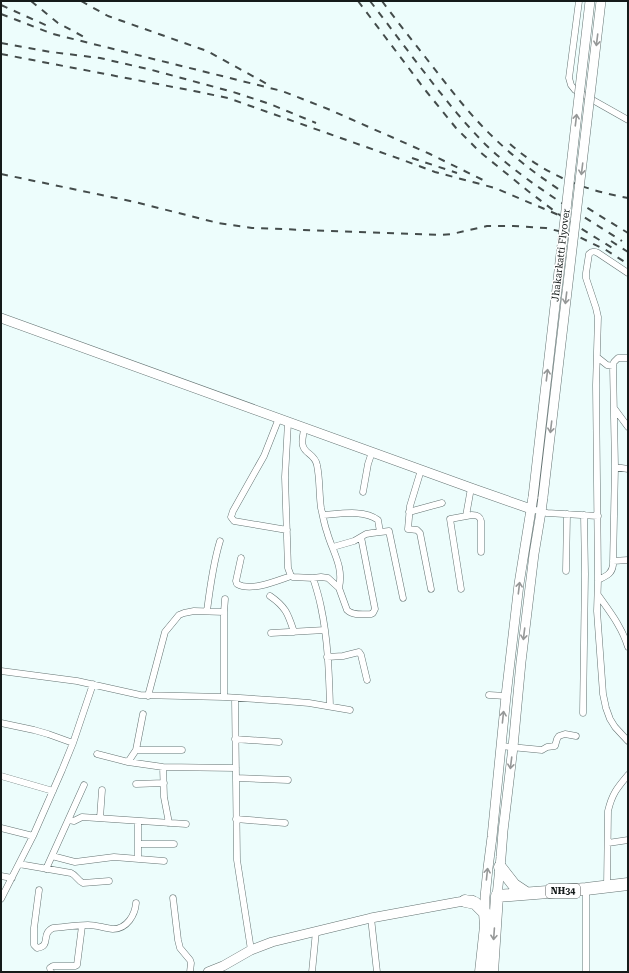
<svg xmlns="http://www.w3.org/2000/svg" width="629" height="973" viewBox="0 0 629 973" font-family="'Roboto Serif',serif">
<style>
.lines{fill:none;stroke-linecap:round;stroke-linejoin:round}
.street-casing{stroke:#647372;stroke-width:7}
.secondary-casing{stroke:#647372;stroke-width:10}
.highway-casing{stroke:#647372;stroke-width:13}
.street{stroke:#fff;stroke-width:6}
.secondary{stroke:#fff;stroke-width:9}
.highway{stroke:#fff;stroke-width:12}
.rail{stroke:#444c4b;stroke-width:2;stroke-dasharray:7 7;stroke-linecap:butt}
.secondary-bridge-casing{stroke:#647372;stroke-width:10;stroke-linecap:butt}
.secondary-bridge{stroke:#fff;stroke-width:9}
.oneway{stroke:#969898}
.labels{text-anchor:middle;stroke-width:3;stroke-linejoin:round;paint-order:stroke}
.shield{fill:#fff;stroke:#5b5f5f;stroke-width:1}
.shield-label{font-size:9px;font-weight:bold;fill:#151b1a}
.street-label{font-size:10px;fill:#151b1a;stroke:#fff}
</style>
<rect width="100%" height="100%" fill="#edfdfc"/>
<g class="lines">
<g class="street-casing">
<path id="street" d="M579,1L569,78L571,85L575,90L628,120
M628,273L598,253C594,251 592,251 589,254L586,273V278L596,308L598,317L596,385L598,580L597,611L603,694L606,708L610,719L615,727L628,741
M597,357L607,365L613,366
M614,408L628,427
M279,418L264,456L233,511L231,517L234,521L287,530
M288,422L285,477L288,568L291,576L293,577L313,578L321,577L328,578L339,588L347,610C353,616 363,614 371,614L373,613L375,609L361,537
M304,428C304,433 301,441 303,446C305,454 315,454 317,465C320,479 319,494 321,508C323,516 324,524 327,532C332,551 344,566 339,588
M615,467L628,469
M421,470L410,506L408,529L417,530L420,533L431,589
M363,492L368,464L372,452
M531,509L547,513L598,516
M409,512L442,503
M323,515C339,514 364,509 378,520L380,532
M466,516L471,488
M333,547L354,541L366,534L372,533L389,531L403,598
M241,558L236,581L237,584C251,592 276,581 291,576
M613,561L628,560
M566,571L567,514
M313,578C316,587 319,597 321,607C328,640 329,673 330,706
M598,580C606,576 612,574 613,565L615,467L613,366L614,362L618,358H628
M461,589L450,519L472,515C477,515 480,516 481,521V552
M598,595C610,612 622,627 628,647
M270,596C286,607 288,614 294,632
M207,611C210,587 213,564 220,541
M271,633L325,630
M327,657L343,656L359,652L361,655L367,680
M1,671L77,681L140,695L224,697L285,701L309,703L350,710
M489,695L506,696
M148,696L165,632L179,615L184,613L194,611L224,612
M224,697V612L225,599
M235,698L237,860L251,950
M583,713L585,574L584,515
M1,723L34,730L48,734L73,743
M235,739L279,742
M501,746L542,750L547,747L555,746L557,739L559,736L565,734L576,736
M136,750H182
M97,754L128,762L163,767L236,768
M128,762L136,750L143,714
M163,767L164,797L169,823
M1,776L53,791
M236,778L288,780
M136,784L164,783
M100,818L102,790
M236,819L285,823
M69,820L74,821L82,817L186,824
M1,828L33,836
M608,843L628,840
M138,844H174
M52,856L75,862L114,857L164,861
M138,859V821
M19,864L71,873C76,875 78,881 83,883L109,881
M46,869L84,785
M1,876L12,878
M607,887L608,811C612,794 617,788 628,775
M39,890L34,928V945L37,948C52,946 40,934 53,928C65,927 76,925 88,925C96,925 104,928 113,929C127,929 135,915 136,903
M173,898L178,940L180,948L190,960L191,963L190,972
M1,899L33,836L62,770L73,743L93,684
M371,918L377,972
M51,972L50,968L53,966H75L77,965L82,926
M312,972L316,931
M586,972V889"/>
</g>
<g class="secondary-casing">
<path id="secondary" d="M1,318L474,489L531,509
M497,896L501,857L503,831L513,747L521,662L534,554L541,512L543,497
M485,913V897L488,868L492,837L506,696L519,584L533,497
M208,972L223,966L251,950L272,942L371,918L458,902L472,900"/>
</g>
<g class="highway-casing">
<path id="highway" d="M500,867L514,885L526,893
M465,901L475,903L485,913L486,926L481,972
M492,972L497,896L586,889L628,884"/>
</g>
<use href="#street" class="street"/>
<use href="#secondary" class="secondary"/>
<use href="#highway" class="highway"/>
<path class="rail" d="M31,1L58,23L86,38
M81,1L108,16L207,51L269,85
M358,1L426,91L456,128L480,152L528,191L561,216L614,249
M370,1C387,23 404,46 421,68C442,95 462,121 486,145C526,183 575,211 622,241
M382,1C396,20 411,39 426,58C447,85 468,113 493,137C533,176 581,204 628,233
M1,5L50,27
M1,14L53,34L282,91L328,109L430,154L485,181
M1,43L51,52L100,58L152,70L233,92L270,104L316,123
M1,54L194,91L228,98L400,159L435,172L495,188L561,216
M510,144C544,174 583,190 628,198
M412,158L457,173
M1,174L135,202L218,223L252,228L441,235L452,234L487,226H513L546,228L575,235L606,250L628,264
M611,241L628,252"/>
<g class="secondary-bridge-casing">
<path id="secondary-bridge" d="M533,497L590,1
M543,497L601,1"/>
</g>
<use href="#secondary-bridge" class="secondary-bridge"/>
</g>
<defs><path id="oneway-shaft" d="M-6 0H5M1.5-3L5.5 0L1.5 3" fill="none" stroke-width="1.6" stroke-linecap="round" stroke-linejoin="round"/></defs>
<g class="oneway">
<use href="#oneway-shaft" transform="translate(597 40) rotate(97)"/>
<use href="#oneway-shaft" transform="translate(576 120) rotate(-83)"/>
<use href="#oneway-shaft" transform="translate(582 169) rotate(97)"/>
<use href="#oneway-shaft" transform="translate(566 298) rotate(97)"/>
<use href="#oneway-shaft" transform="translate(547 375) rotate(-83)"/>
<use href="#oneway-shaft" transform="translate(551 427) rotate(97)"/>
<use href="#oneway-shaft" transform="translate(519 588) rotate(-83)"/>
<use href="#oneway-shaft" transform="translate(524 634) rotate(97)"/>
<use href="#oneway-shaft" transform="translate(503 717) rotate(-84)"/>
<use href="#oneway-shaft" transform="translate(511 763) rotate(97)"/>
<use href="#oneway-shaft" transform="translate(487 874) rotate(-84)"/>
<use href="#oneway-shaft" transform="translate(494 934) rotate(94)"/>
</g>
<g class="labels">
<rect class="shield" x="546" y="884" width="34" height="14" rx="3"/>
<g class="shield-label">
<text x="563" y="894">NH34</text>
</g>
<g class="street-label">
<text transform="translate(560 255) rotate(-83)" y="4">Jhakarkatti Flyover</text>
</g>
</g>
<rect width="629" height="973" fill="none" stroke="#151b1a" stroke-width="4"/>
</svg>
